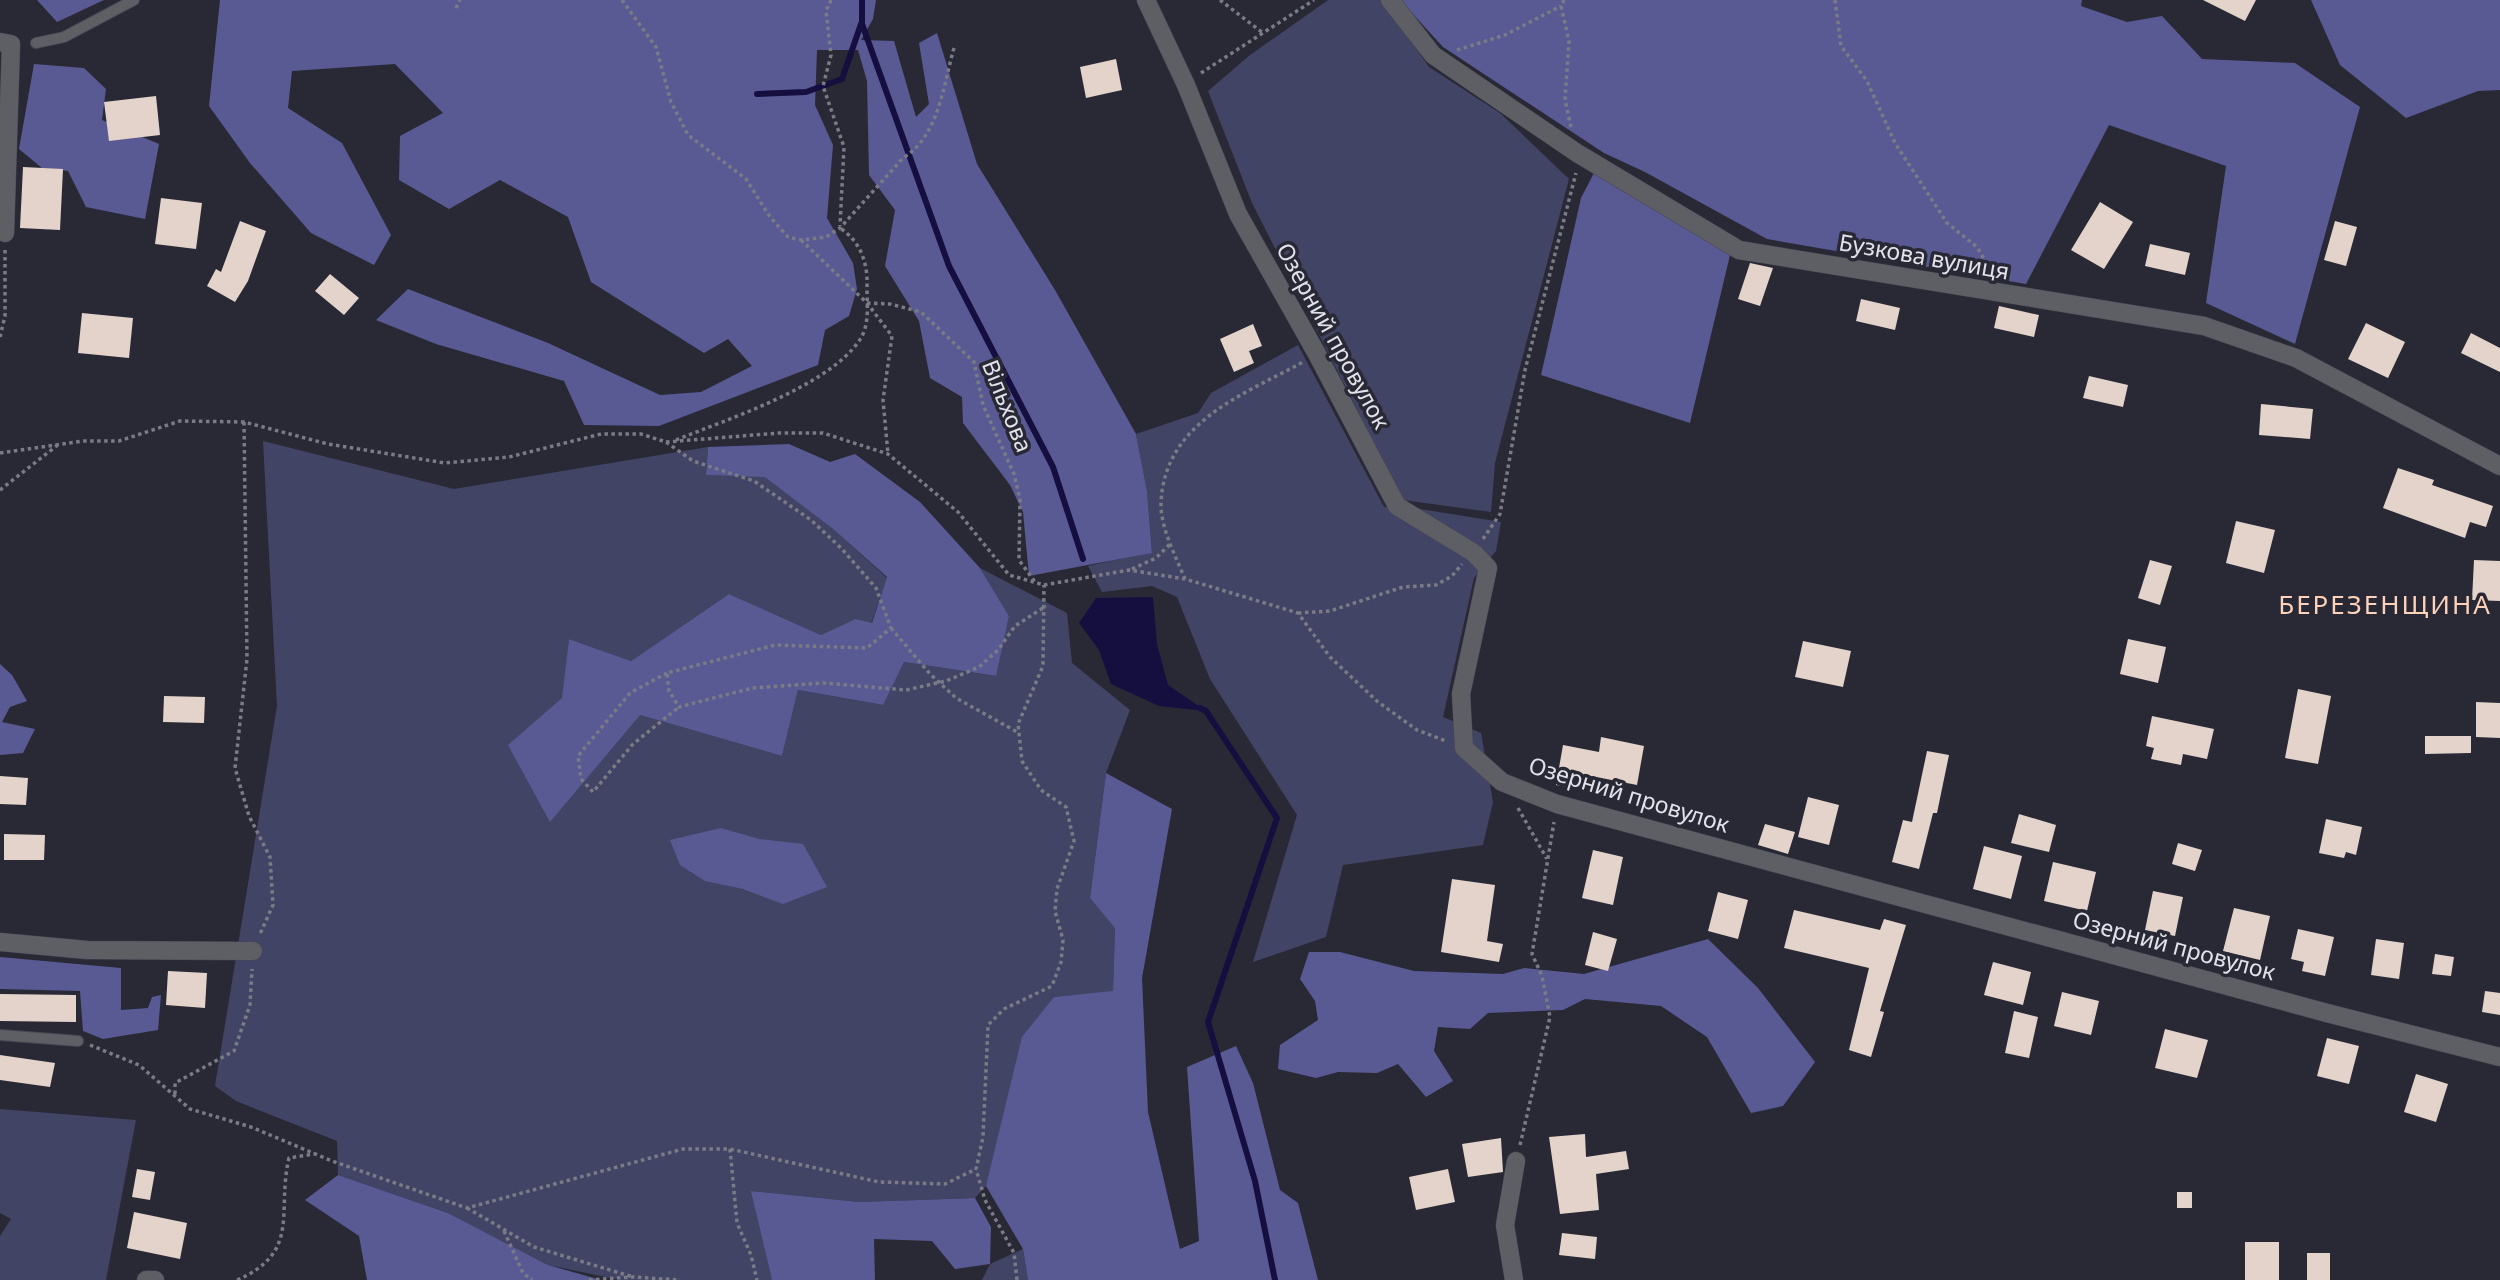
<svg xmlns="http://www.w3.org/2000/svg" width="2500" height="1280" viewBox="0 0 2500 1280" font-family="'Noto Sans',sans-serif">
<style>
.green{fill:#424466}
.forest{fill:#595a93}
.water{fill:#150f40}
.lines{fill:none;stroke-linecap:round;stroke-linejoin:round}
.stream{stroke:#150f40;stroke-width:6}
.building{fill:#e3d3cb}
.lane-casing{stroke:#464752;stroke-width:12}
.street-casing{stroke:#464752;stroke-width:19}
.path{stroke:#7a7b85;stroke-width:3.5;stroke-dasharray:3.5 3.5;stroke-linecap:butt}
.lane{stroke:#5e5f65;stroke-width:10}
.street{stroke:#5e5f65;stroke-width:18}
.labels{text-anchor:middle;stroke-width:7;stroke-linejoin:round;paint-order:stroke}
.street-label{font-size:23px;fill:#e1e2ea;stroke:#282935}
.quarter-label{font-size:26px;letter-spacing:2px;fill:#fed2ba;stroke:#282935}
</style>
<rect width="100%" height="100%" fill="#282935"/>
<path class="green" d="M1328,0H1382L1429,67L1500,113L1569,179L1495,463L1491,512L1403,500L1252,203L1208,91L1250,55Z
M1298,345L1384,507H1408L1501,522L1496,551L1474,578L1443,717L1481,733L1493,802L1483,845L1343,865L1326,937L1253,962L1297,815L1210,679L1177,597L1152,586L1102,592L1088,566L1152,552L1147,491L1136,434L1198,413L1211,393Z
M263,441L454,489L708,447L706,475L765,476L833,529L887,578L871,624L855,619L821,635L729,594L631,661L569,639L563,698L509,746L640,715L782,756L798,690L882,705L904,662L995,676L1009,616L980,568L1067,613L1072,663L1130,710L1106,773L1090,898L1115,927L1113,992L1054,997L986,1186L975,1198L859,1202L752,1191L772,1280H620L548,1265L448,1213L338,1175L337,1141L236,1101L215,1086L277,706Z
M0,1109L136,1120L106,1280H0V1236L11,1219L0,1213Z
M1023,1249L1028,1280H982L990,1264Z"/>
<path class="forest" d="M37,0H104L57,22Z
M220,0H876L873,19L861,40L894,41L916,117L929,104L919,43L937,33L977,164L1055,290L1136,434L1147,491L1152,553L1029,576L1023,512L1010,485L963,423L962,397L930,378L919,321L885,266L895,210L869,175L867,81L858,50H817L815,105L833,145L827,218L853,263L857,289L849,316L825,330L818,365L659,426L584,425L564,381L436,344L376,320L408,289L548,343L660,395L701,392L752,366L728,339L704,353L591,282L568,217L500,180L449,209L399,180L400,136L443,113L395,64L292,71L288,108L342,143L391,235L374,265L311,233L250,163L209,106Z
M1400,0H2082L2081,6L2127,22L2162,16L2202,59L2295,63L2360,107L2295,344L2206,303L2226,166L2109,125L2026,284L1767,239L1645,172L1604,153L1443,47Z
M2311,0H2500V90L2478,91L2406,118L2340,65Z
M34,64L84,68L106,89L102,120L159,144L145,219L86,207L68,171L42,168L19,149Z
M1595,171L1730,255L1690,423L1541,375L1581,198Z
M789,444L830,462L855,454L920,502L980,568L1009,616L996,676L904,662L883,705L798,690L782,756L640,715L550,822L508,745L562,698L569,639L631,661L729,594L821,635L855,619L872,623L887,577L833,529L765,477L706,475L708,447Z
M0,664L12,675L27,701L10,707L2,722L35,729L23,753L0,755Z
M1106,773L1172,809L1142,978L1148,1112L1180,1249L1199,1241L1187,1067L1236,1046L1253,1083L1280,1190L1298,1203L1318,1280H1028L1023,1249L986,1186L1022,1037L1054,997L1113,991L1115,928L1090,898Z
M721,828L759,839L803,844L827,887L783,904L743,889L705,881L680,865L670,840Z
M1708,939L1758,988L1815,1062L1783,1106L1751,1113L1707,1037L1661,1006L1585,999L1563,1010L1488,1013L1470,1029L1438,1027L1434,1051L1453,1081L1426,1097L1398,1064L1377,1073L1338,1072L1316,1078L1278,1069L1280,1045L1318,1020L1315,1001L1300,979L1309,952H1340L1414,971L1503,974L1524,968L1584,974Z
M0,957L121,968V1010L148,1008L152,997L161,995L158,1030L103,1039L83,1031L80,991L0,989Z
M338,1175L448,1213L548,1265L601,1280H367L359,1236L305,1200Z
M751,1191L859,1202L975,1198L991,1227L990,1264L955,1269L932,1241L874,1239L875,1280H772Z"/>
<path class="water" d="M1153,597L1157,644L1168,685L1206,711L1159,706L1111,684L1099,650L1079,623L1096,598Z"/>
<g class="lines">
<path class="stream" d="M862,0V24L949,266L1053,467L1083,559
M757,94L806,92L842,79L861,24
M1200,708L1206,711L1277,818L1208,1022L1255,1181L1275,1280"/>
</g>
<path class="building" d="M2203,0H2256L2245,21Z
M1116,59L1122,90L1086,98L1080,67Z
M156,96L160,135L109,141L104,102Z
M23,167L63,169L60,230L20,228Z
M161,198L202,203L196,249L155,244Z
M2100,202L2133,222L2104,269L2071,250Z
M240,221L266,231L248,281L235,302L207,286L216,269L221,272Z
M2335,221L2357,227L2346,266L2324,260Z
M2150,244L2190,253L2185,275L2145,266Z
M1750,263L1773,268L1760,306L1738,299Z
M330,274L359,298L344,315L315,291Z
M1861,299L1900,308L1895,330L1856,321Z
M1999,306L2039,315L2034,337L1994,328Z
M82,313L133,318L129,358L78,353Z
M2366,323L2405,342L2388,378L2348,359Z
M1253,324L1262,346L1249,351L1254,363L1234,372L1220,339Z
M2471,333L2500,348V372L2461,353Z
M2089,376L2128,385L2123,407L2083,398Z
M2261,404L2313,409L2310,439L2259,435Z
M2398,468L2434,480L2432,485L2493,506L2486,527L2470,522L2465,538L2383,508Z
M2236,521L2275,530L2264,573L2226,563Z
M2150,560L2172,566L2160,605L2138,598Z
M2474,560L2500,561V601L2472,600Z
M2128,639L2166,647L2158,683L2120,674Z
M1803,641L1851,651L1843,687L1795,677Z
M2298,689L2331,696L2318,764L2285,758Z
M164,696L205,697L204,723L163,722Z
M2476,702L2500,703V738L2476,737Z
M2152,716L2214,729L2207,759L2183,754L2181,765L2151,759L2154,748L2146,746Z
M2425,736H2471V753L2425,754Z
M1601,737L1644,746L1637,785L1581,774L1578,789L1556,785L1563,745L1599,752Z
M1927,751L1949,755L1937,813H1933L1919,869L1892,862L1903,820L1912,822Z
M0,776L28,778L26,805L0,804Z
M1808,797L1839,805L1829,845L1798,837Z
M2019,814L2056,825L2049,852L2011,843Z
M2326,819L2362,827L2356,855L2346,852L2344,858L2319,853Z
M1765,824L1795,832L1788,854L1758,845Z
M4,834L45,835L44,860H4Z
M2178,843L2202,850L2195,871L2172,864Z
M1984,846L2022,856L2011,899L1973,889Z
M1593,850L1623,857L1613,905L1582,898Z
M2053,862L2096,872L2087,911L2044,901Z
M1452,879L1495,885L1487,941L1503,944L1499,962L1441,952Z
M2153,891L2183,897L2175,936L2145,930Z
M1718,892L1748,900L1738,939L1708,931Z
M2234,908L2270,916L2260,960L2223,951Z
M1794,910L1880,930L1884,919L1906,925L1880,1011L1884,1012L1871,1057L1849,1050L1869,968L1784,948Z
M2298,929L2334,937L2325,976L2302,971L2304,962L2291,959Z
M1593,932L1617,939L1608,971L1585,965Z
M2376,939L2404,943L2399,979L2371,975Z
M2435,954L2454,957L2451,976L2432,974Z
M1993,962L2031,972L2023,1005L1984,995Z
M168,971L207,973L205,1008L166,1005Z
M2485,991L2500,993V1015L2482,1012Z
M2062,992L2099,1001L2091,1035L2054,1026Z
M0,994L76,995V1022L0,1021Z
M2014,1011L2038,1017L2029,1058L2005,1053Z
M2165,1029L2208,1040L2197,1078L2155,1068Z
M2327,1038L2359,1046L2349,1084L2317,1076Z
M0,1055L55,1063L50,1087L0,1080Z
M2416,1074L2448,1084L2436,1122L2404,1112Z
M1585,1134L1586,1157L1626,1151L1629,1169L1596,1174L1599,1210L1560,1214L1549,1137Z
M1501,1138L1503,1172L1468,1177L1462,1144Z
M137,1169L155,1172L150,1200L132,1197Z
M1448,1169L1455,1202L1416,1210L1409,1177Z
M2177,1192H2192V1208H2177Z
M134,1212L187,1223L180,1259L127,1248Z
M1562,1233L1597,1237L1595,1259L1559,1255Z
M2245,1242H2279V1280H2245Z
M2307,1253H2330V1280H2307Z"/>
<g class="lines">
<g class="lane-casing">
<path id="lane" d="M36,43L64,37L134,0
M0,1035L78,1041"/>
</g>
<g class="street-casing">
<path id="street" d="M1146,0L1186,85L1238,214L1317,354L1397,506L1474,553L1488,568L1461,694L1464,748L1502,782L1557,804L2327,1013L2500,1057
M1390,0L1433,55L1577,153L1739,250L2204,326L2296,358L2500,466
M0,42L11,44L5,233
M0,942L87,950L253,951
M146,1280H155
M1514,1280L1505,1225L1516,1161"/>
</g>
<path class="path" d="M622,0L656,47L671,102L688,135L746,179L770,217L788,237L801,240L826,237L840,228L903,158C939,136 943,86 954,48
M831,0L826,11L831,55L823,86L844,147L840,226
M1220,0L1263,33
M1564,0L1561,6L1569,41L1565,100L1571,127
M1835,0L1841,46L1867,81L1895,143L1947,223L1977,247L1993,274
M456,8L460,0
M1457,50L1505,35L1561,6
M1201,73L1314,0
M801,240L867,303L892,336L883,400L888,454
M867,303L890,304L921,312L974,362L983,405L1014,474L1020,500L1019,560L1035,582
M0,337L5,316V249
M244,422L247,659L235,768L249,816L270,857L273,905L260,934
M676,440C728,419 827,387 859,341C870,326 867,305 867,288C868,263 861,242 840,228
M666,442L779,433H823L888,454L958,512L1009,575L1044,585L1129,570L1185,579L1298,613L1330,657L1378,702L1417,730L1446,741
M0,453L83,441H119L180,421L244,422L328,444L445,463L509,457L601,434H641L666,442L693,461L754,481L811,520L842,549L876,588L891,628L867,648L775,645L667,673L669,691L679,707L752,688L824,683L906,690L946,681L979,667L998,650L1015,626L1046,606
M0,490L59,444
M1483,539L1500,514L1525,370L1576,173
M1132,569L1156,558L1170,544
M1185,579C1176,557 1160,527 1161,502C1165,422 1243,395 1303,362
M1298,613L1330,611L1403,587L1436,585L1452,576L1462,564
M891,628L930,674L956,698L1019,733
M667,673L630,693L578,756L581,779L593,792L633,744L679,707
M1518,808L1547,859
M90,1045L139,1065L190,1109L251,1127L332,1161L467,1208L683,1149H730L879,1182L945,1184L976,1169
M175,1094V1083L234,1051L250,1005L252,969
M1520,1145L1550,1017L1542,976L1532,954L1554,822
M730,1149L737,1223L751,1255L757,1280
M467,1208L534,1247L633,1277
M504,1231L523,1273L532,1280
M237,1280C302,1252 276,1212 289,1158L314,1154
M589,1280L633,1277L680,1280
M1017,1280L1014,1253L985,1200L976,1169L983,1137L988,1025L1004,1009L1052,986L1061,962L1063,940L1055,911L1057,889L1074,841L1066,807L1041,790L1022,761L1018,724L1043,666L1044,585"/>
<use href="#lane" class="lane"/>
<use href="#street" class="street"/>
</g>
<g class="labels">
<g class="street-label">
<text transform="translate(1924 257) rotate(10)" y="8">Бузкова вулиця</text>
<text transform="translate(1333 336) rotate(61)" y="8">Озерний провулок</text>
<text transform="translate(1007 406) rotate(68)" y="8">Вільхова</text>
<text transform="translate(1629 795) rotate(17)" y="8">Озерний провулок</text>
<text transform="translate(2174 946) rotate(15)" y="8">Озерний провулок</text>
</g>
<g class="quarter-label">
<text x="2385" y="614">БЕРЕЗЕНЩИНА</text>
</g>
</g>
</svg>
